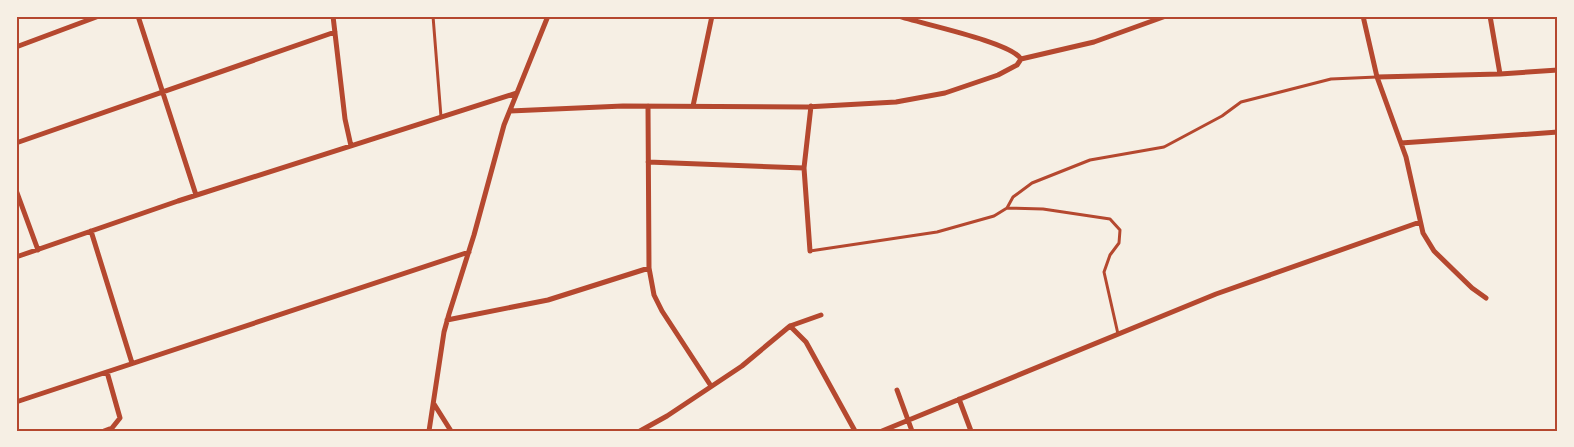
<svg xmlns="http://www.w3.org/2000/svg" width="1574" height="447" viewBox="0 0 1574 447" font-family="'Golos Text',sans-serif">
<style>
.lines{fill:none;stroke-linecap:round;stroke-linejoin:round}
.service{stroke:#b5482f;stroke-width:3}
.minor{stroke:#b5482f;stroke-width:5}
.neatline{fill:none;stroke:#b5482f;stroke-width:2}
</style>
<rect width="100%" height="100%" fill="#f6efe4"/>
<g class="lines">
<path class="service" d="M433,16L441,117
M1007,208L1043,209L1110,219L1120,230L1119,243L1110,255L1104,272L1118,334
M810,251L937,232L994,216L1007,208L1013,197L1032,183L1090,160L1164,147L1222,116L1241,102L1331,79L1377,77"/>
<path class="minor" d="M138,16L196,195
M333,16L345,119L351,146
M898,16C922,24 1011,42 1021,59
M1363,16L1377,77L1406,157L1423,233L1434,251L1472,288L1486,298
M1490,16L1500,74
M16,47L99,16
M1377,77L1500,74L1558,70
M648,106L649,268L654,295L662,311L711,386
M693,106L712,16
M510,111L623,106L806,107L896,102L945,93L998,75L1017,65L1021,59L1094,42L1166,16
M16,143L335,32
M1401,143L1558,132
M648,162L804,168
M16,190L38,250
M91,231L132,363
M810,251L804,168L811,106
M16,257L178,201L517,93
M447,320L548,300L649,268
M790,326L806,342L855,431
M897,390L912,431
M959,399L971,431
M16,402L469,252
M434,404L451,431
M104,431L112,428L120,418L107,372
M429,431L444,332L449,314L474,235L504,125L548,16
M640,431L667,416L742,366L790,326L821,315
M882,431L1216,294L1420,222"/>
</g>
<rect width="1574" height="447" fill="none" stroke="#f6efe4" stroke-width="35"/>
<rect x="18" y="18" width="1538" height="412" class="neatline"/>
</svg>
